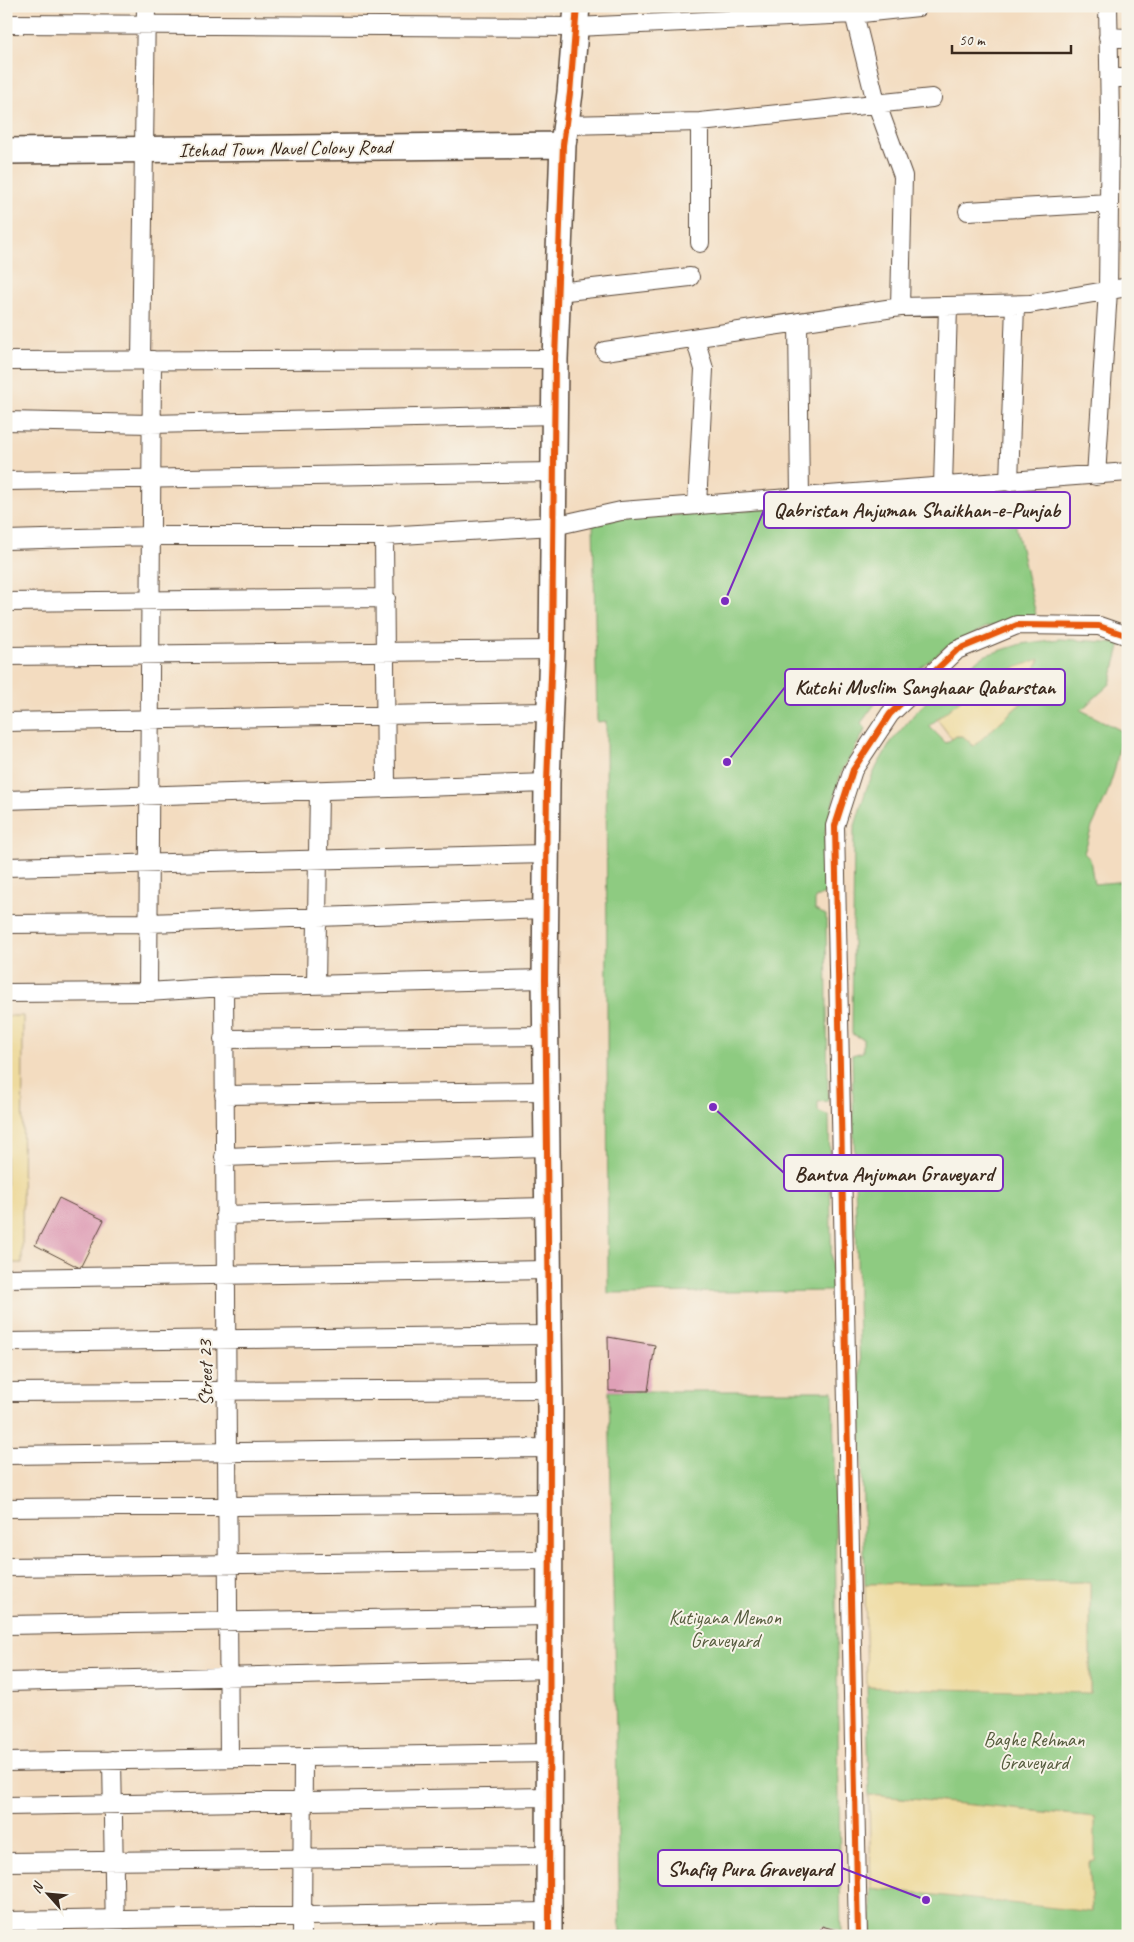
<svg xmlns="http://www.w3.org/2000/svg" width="1134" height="1942" viewBox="0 0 1134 1942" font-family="Caveat,sans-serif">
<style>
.green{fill:#8ecb81;stroke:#647a50;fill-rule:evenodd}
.sand{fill:#eeda9e;stroke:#94825e}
.building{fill:#dfa0b7}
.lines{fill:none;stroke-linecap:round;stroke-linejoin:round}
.street-casing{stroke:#574536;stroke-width:20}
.secondary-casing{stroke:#574536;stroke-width:28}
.street{stroke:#fff;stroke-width:18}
.secondary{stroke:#fff;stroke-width:25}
.cycleway-casing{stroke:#f7f3e8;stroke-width:9}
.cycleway{stroke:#e8590c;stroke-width:6}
.labels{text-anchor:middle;stroke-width:4;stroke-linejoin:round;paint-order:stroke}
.street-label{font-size:20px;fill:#3b2a1e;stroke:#f7f3e8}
.park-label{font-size:20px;fill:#545a3c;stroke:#f7f3e8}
.leader{fill:none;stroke:#7b2cbf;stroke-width:2}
.callout-dot{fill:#7b2cbf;stroke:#f7f3e8;stroke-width:2}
.callout{fill:#f7f3e8;stroke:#7b2cbf;stroke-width:2}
.callout-label{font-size:21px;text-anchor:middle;font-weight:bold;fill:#3b2a1e}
</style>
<rect width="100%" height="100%" fill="#f7f3e8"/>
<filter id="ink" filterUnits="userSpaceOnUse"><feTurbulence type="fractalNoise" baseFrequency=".02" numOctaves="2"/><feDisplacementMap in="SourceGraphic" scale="10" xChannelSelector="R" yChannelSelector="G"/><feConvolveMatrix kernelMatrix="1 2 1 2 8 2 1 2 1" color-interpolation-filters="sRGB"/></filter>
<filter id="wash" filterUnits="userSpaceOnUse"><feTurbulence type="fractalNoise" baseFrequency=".0096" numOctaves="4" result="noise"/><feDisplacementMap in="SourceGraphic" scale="20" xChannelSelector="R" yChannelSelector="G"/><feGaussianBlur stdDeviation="1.12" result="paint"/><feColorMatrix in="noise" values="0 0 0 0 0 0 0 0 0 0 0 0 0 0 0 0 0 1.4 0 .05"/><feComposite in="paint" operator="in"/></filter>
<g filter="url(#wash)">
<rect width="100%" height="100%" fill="#f3dcc0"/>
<path class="green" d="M1008,491L1036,615L987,627L946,647L875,704L861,723L866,729L841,773L825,831V894L815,898V910L826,915L828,1101L818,1102V1111L829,1116L832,1291L608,1293L606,721L597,722L593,521Z
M1059,639L1121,643L1110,684L1081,710L1122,731L1115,769L1106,797L1092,827L1084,853L1090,859L1094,884L1128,881V1936H872L871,1888L1092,1911L1089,1862L1094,1861L1095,1817L869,1795L867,1687L1090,1692V1582L865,1584L852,1055L863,1052V1039L852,1034L854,829L867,787L877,766L891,742L916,712L955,674L986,655L1021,644ZM1040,660L1034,670L1032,694L973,746L963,736H956L946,743L929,726L989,677Z
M609,1391H833L841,1936H620Z"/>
<path class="sand" d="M1040,659L1034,670L1032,693L974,746L963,736H956L952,739L937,719L989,677Z
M6,1016H23L22,1263H6Z
M1090,1582V1693L867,1687L865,1584Z
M869,1795L1095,1817V1861L1089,1862L1092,1912L871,1888Z"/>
<g id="blocks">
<path class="building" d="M59,1198L104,1220L80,1268L35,1245Z
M608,1337L655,1345L648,1391H609Z
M822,1926L839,1931L837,1936H818Z"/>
</g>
</g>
<g filter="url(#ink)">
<use href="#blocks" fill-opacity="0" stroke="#574536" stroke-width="1"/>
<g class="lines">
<g class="street-casing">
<path id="street" d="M852,6L876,102L903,176L900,307
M6,24L576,27L853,14L918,7
M1108,37L1128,38
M1109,78H1128
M566,125L700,122L932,98
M968,211L1109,203
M700,243V122
M558,292L690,277
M798,322L800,498
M695,338L704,369L697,505
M605,351L900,307L1030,304L1128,287
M141,360L146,6
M6,361L555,359
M6,421L151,424L555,415
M1096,476L1108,291L1110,116L1108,6
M6,481L554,472
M1009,482L1015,305
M943,486L948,306
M384,536L386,788
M6,540L151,536H384L554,526L621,511L1128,472
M6,602L386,598
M6,656L552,650
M6,722L549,712
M6,800L547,783
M6,867L547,854
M6,924L149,923L546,909
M316,985L319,790
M224,987L229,1758
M148,992L152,360
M6,993L148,992L224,987L545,979
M223,1039L545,1036
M224,1095L546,1091
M224,1157L546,1147
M225,1215L547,1207
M6,1278L548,1270
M6,1342L549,1335
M6,1392L550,1389
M6,1455L550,1448
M6,1508L550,1503
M6,1567L550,1560
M6,1625L550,1616
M6,1682L550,1669
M112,1760L115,1936
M6,1762L550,1753
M6,1806L549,1797
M6,1862L549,1856
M6,1921L549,1912
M302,1936L303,1757
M858,1936L835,826L853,770L890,714L957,650L1017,625L1099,626L1128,636"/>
</g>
<g class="secondary-casing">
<path id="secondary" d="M6,151L563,145
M549,1936L550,1409L545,979L547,783L552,650L555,359L563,145L570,93L577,6"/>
</g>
<use href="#street" class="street"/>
<use href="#secondary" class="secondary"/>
<g class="cycleway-casing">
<path id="cycleway" d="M549,1936L550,1409L545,979L547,783L552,650L555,359L563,145L570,93L577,6
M858,1936L835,826L853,770L890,714L957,650L1017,625L1099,626L1128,636"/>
</g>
<use href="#cycleway" class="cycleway"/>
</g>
</g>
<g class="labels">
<g class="street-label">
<text transform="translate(285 148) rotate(-1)" y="7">Itehad Town Navel Colony Road</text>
<text transform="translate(205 1373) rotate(-91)" y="7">Street 23</text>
</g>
<g class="park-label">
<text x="725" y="1624">Kutiyana Memon<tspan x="725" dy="23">Graveyard</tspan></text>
<text x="1034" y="1746">Baghe Rehman<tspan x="1034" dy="23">Graveyard</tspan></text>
</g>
</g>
<path class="leader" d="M725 601L764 510M727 762L785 687M713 1107L784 1173M926 1900L842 1868"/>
<g class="callout-dot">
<circle cx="725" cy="601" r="5"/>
<circle cx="727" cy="762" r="5"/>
<circle cx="713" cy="1107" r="5"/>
<circle cx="926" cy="1900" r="5"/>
</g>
<g class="callout">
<rect x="764" y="492" width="306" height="36" rx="5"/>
<rect x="785" y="669" width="280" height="36" rx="5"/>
<rect x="784" y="1155" width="219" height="36" rx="5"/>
<rect x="658" y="1850" width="184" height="36" rx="5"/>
</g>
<g class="callout-label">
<text x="917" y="517">Qabristan Anjuman Shaikhan-e-Punjab</text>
<text x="925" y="694">Kutchi Muslim Sanghaar Qabarstan</text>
<text x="894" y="1181">Bantva Anjuman Graveyard</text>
<text x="750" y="1876">Shafiq Pura Graveyard</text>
</g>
<rect width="1134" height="1942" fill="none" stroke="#f7f3e8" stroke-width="25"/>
<g transform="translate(48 1894) rotate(297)" stroke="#f7f3e8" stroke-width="4" paint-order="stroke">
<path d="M0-4L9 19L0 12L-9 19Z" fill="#3b2a1e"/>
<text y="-8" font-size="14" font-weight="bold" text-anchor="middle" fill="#3b2a1e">N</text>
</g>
<path d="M952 45v8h119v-8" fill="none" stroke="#3b2a1e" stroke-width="2.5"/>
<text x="959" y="45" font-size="15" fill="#3b2a1e" stroke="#f7f3e8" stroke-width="4" paint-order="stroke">50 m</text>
</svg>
